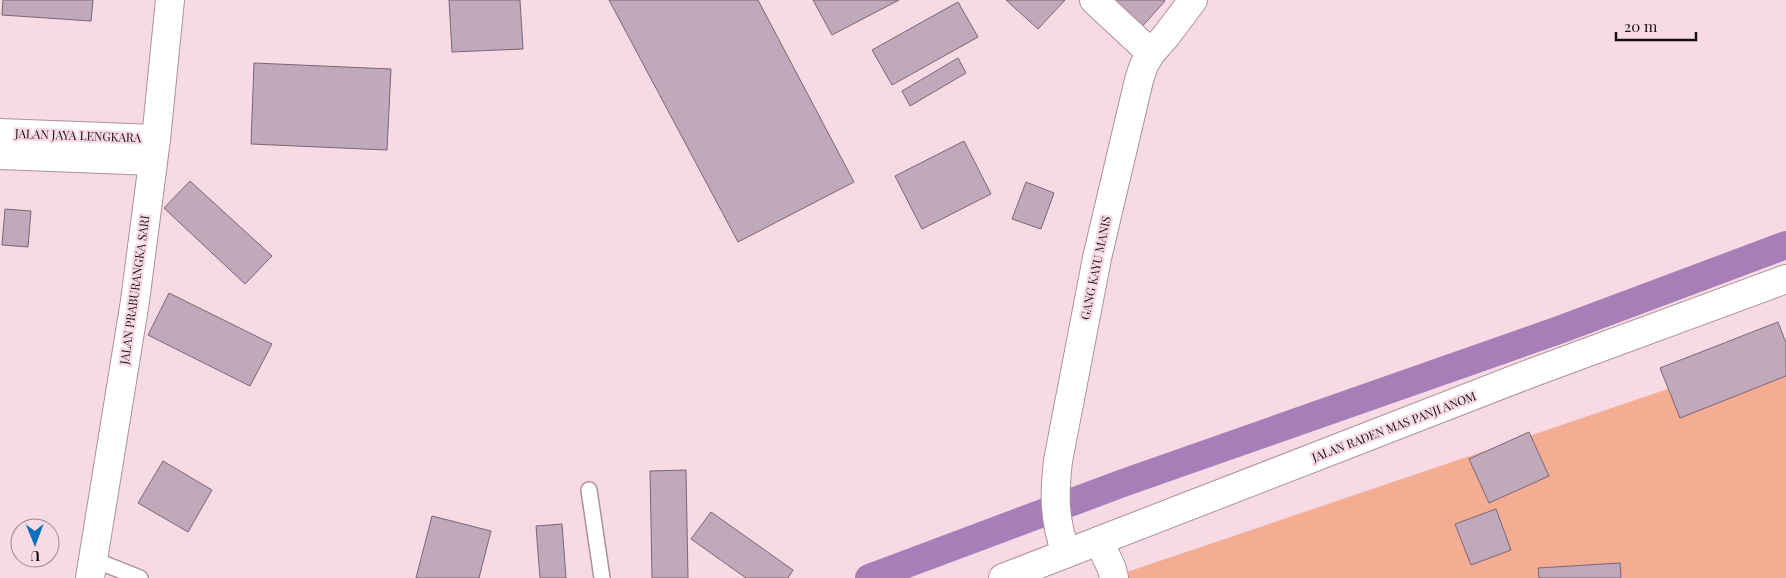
<svg xmlns="http://www.w3.org/2000/svg" width="1786" height="578" viewBox="0 0 1786 578" font-family="'Playfair Display',serif">
<style>
.green{fill:#f4ac93}
.lines{fill:none;stroke-linecap:round;stroke-linejoin:round}
.canal{stroke:#a67fb9;stroke-width:28}
.building{fill:#c0a9ba;stroke:#7b6675}
.lane-casing{stroke:#ac929a;stroke-width:18}
.street-casing{stroke:#ac929a;stroke-width:30}
.secondary-casing{stroke:#ac929a;stroke-width:30}
.primary-casing{stroke:#ac929a;stroke-width:30}
.lane{stroke:#fff;stroke-width:15}
.street{stroke:#fff;stroke-width:28}
.secondary{stroke:#fff;stroke-width:28}
.primary{stroke:#fff;stroke-width:28}
.labels{text-anchor:middle;stroke-width:4.5;stroke-linejoin:round;paint-order:stroke}
.street-label{font-size:12px;fill:#170e11;stroke:#f7dae3}
</style>
<rect width="100%" height="100%" fill="#f7dae3"/>
<path class="green" d="M1786,349V578H1127V572Z"/>
<g class="lines">
<path class="canal" d="M869,578L1123,483L1559,330L1786,245"/>
</g>
<path class="building" d="M3,0H93L91,21L2,15Z
M449,0H520L523,49L452,52Z
M609,0H758L854,182L738,242Z
M813,0H899L832,35Z
M1006,0H1065L1038,29Z
M1103,0H1164L1165,1L1138,31Z
M958,2L978,37L892,85L872,50Z
M958,58L966,73L910,106L902,91Z
M254,63L391,69L387,150L251,144Z
M964,141L991,194L922,229L895,176Z
M190,181L272,256L245,284L164,208Z
M1026,182L1054,193L1041,229L1012,219Z
M5,209L31,211L28,247L2,245Z
M169,293L272,344L250,386L148,335Z
M1778,322L1786,343V376L1680,418L1660,368Z
M1529,432L1549,476L1489,503L1469,459Z
M163,461L212,490L188,532L138,503Z
M686,470L688,578H652L650,471Z
M1496,509L1511,550L1471,565L1455,524Z
M711,512L793,570L788,578H746L691,539Z
M432,516L491,531L479,578H416Z
M562,524L566,578H540L536,526Z
M1620,563L1621,578H1539L1538,568Z"/>
<g class="lines">
<g class="lane-casing">
<path id="lane" d="M589,490L602,578
M92,559L140,578"/>
</g>
<g class="street-casing">
<path id="street" d="M1094,0L1151,53
M0,133L156,139
M0,155L153,161
M1099,541L1112,569L1114,578
M1066,553C1054,520 1054,495 1058,461L1097,258L1139,80L1144,65L1151,53L1166,36L1193,0"/>
</g>
<g class="secondary-casing">
<path id="secondary" d="M1003,578L1534,372L1786,279"/>
</g>
<g class="primary-casing">
<path id="primary" d="M90,578L135,301L156,139L170,0"/>
</g>
<use href="#lane" class="lane"/>
<use href="#street" class="street"/>
<use href="#secondary" class="secondary"/>
<use href="#primary" class="primary"/>
</g>
<g class="labels">
<g class="street-label">
<text transform="translate(78 136) rotate(2)" y="4">JALAN JAYA LENGKARA</text>
<text transform="translate(1096 268) rotate(-78)" y="4">GANG KAYU MANIS</text>
<text transform="translate(135 290) rotate(-82)" y="4">JALAN PRABURANGKA SARI</text>
<text transform="translate(1394 427) rotate(-21)" y="4">JALAN RADEN MAS PANJI ANOM</text>
</g>
</g>
<g transform="translate(35 543) rotate(179)"><circle r="24" fill="#f7dae3" stroke="#9d888f"/>
<path d="M0-4L9 19L0 12L-9 19Z" fill="#0e6fbb"/>
<text y="-8" font-size="14" font-weight="bold" text-anchor="middle" fill="#170e11">U</text>
</g>
<path d="M1616 32v8h80v-8" fill="none" stroke="#170e11" stroke-width="2.5"/>
<text x="1624" y="32" font-size="15" fill="#170e11" stroke="#f7dae3" stroke-width="4" paint-order="stroke">20 m</text>
</svg>
